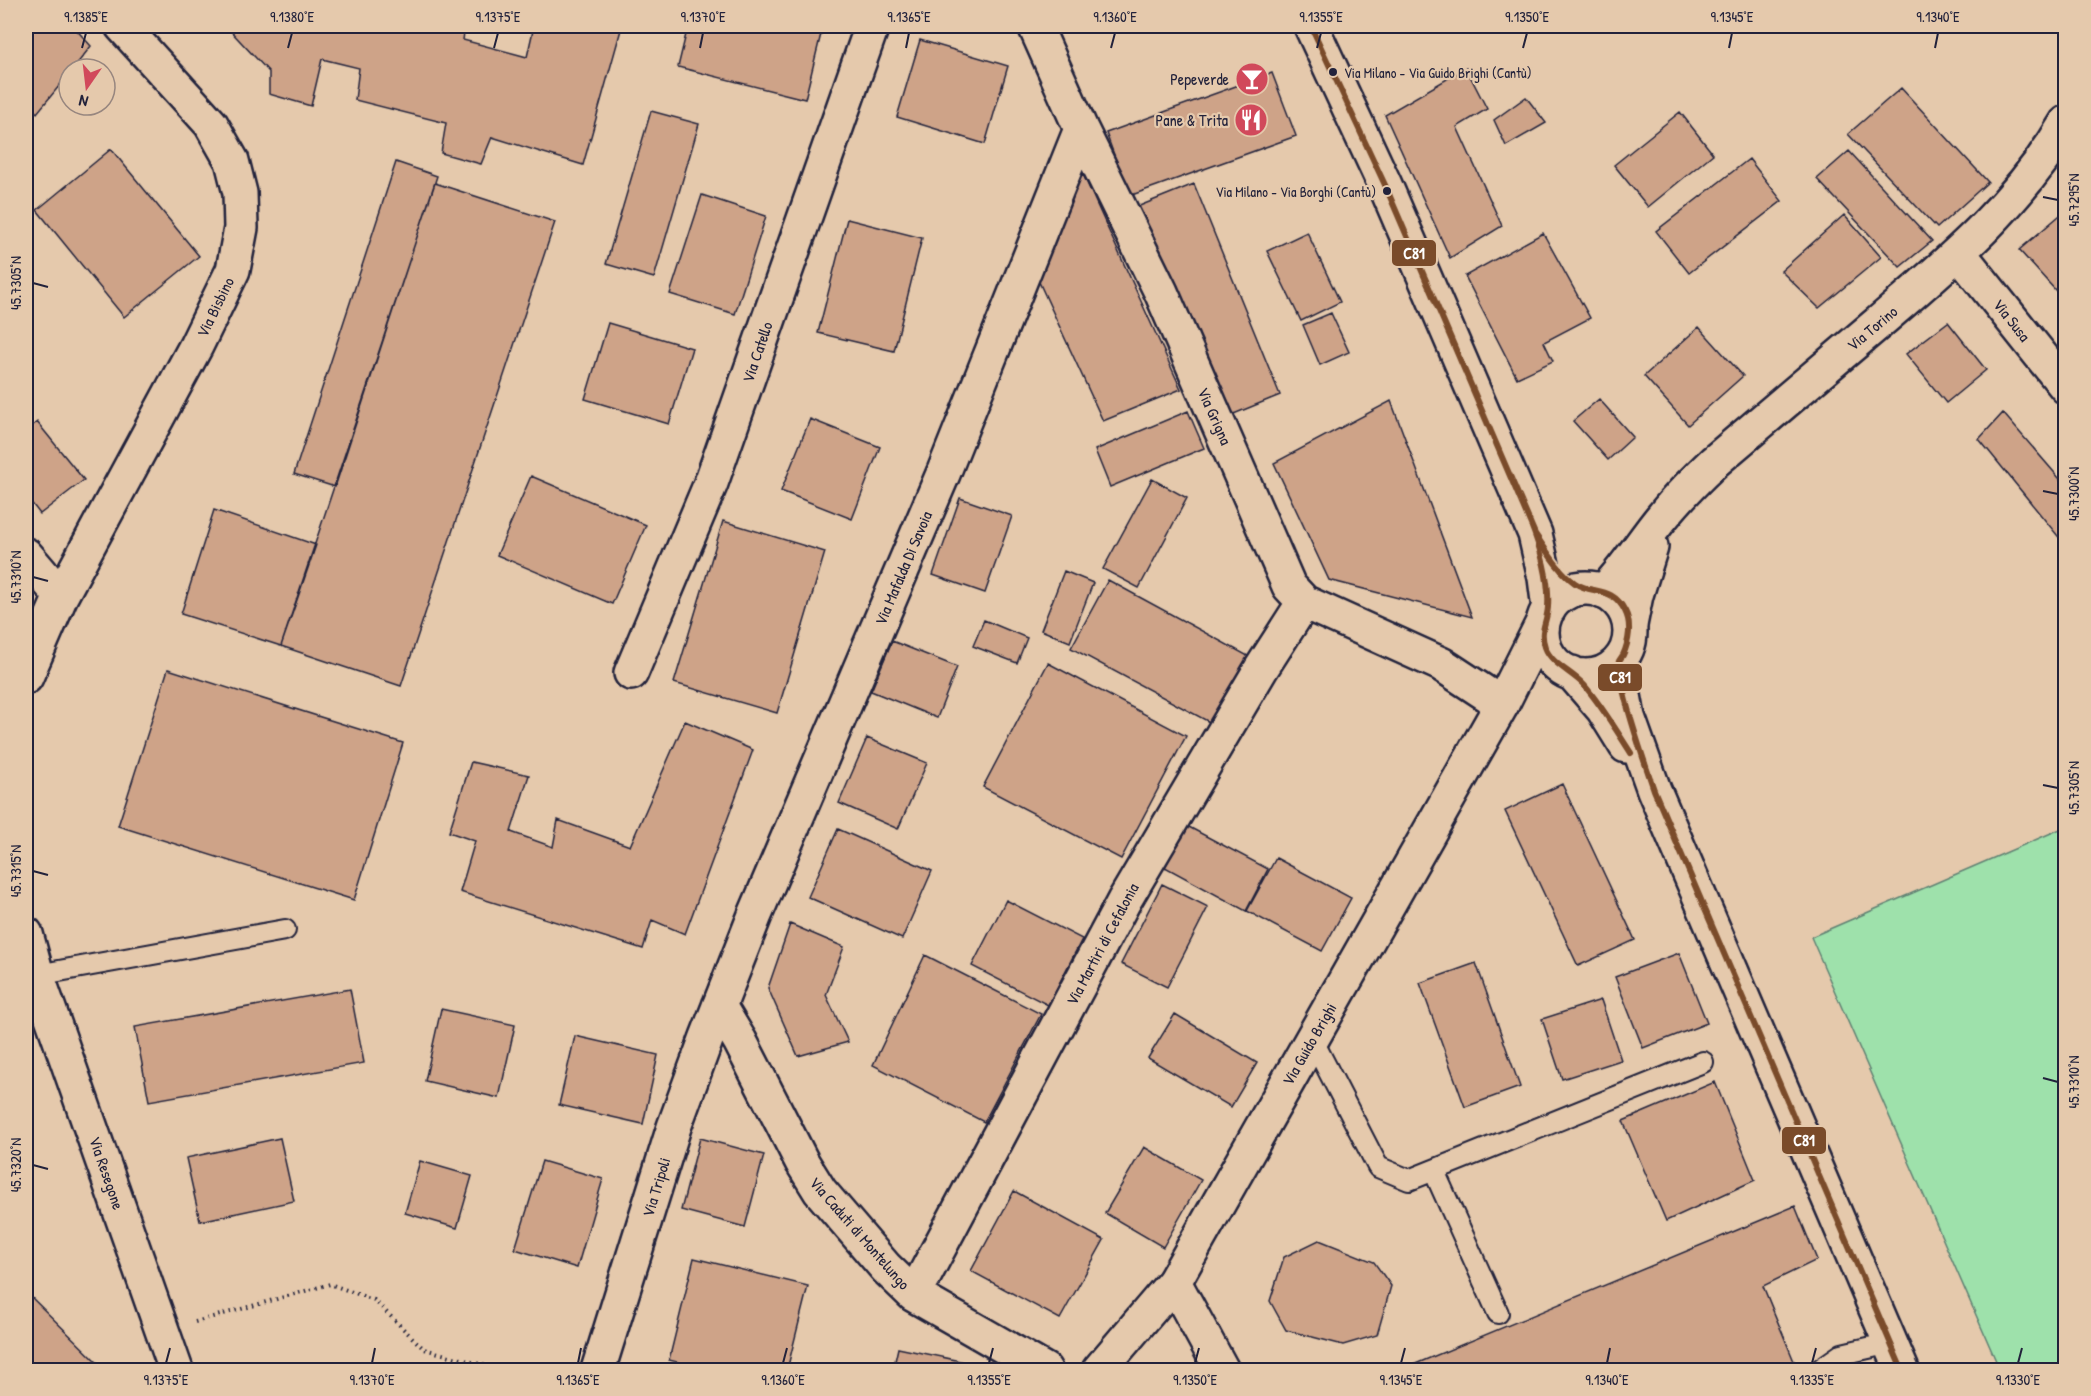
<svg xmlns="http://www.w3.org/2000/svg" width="2091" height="1396" viewBox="0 0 2091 1396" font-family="'Patrick Hand',sans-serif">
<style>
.green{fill:#9ee1ab;stroke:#608273;stroke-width:1.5}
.building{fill:#cea388;stroke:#22223b;stroke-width:1.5}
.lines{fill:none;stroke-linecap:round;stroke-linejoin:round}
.lane-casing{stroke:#22223b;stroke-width:24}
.street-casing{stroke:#22223b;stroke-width:38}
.secondary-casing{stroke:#22223b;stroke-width:38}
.path{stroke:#22223b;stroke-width:4;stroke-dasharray:1.5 4.5;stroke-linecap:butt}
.lane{stroke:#e5c9ac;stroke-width:20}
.street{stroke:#e5c9ac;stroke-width:33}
.secondary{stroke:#e5c9ac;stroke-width:33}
.bus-1-casing{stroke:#e5c9ac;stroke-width:10}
.bus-1{stroke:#7a4b2a;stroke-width:6}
.ticks{fill:none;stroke:#22223b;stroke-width:2}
.bus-dot{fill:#22223b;stroke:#e5c9ac;stroke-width:2}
.labels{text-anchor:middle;stroke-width:4.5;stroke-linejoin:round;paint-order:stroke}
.bus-label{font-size:14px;fill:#22223b;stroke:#e5c9ac;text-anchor:start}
.poi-label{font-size:16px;fill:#22223b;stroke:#e5c9ac;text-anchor:end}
.street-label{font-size:16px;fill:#22223b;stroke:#e5c9ac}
.line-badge{stroke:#e5c9ac;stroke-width:2}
.badge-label{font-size:16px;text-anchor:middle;font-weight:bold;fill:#fff}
.neatline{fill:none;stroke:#22223b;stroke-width:2}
.ticks-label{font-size:15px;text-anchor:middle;fill:#22223b}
</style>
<rect width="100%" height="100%" fill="#e5c9ac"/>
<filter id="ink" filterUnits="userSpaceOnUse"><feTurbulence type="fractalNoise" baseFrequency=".0167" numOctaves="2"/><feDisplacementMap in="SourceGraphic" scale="12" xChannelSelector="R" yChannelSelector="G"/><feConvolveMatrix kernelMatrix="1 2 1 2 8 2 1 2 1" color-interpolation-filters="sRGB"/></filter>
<g filter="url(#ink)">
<path class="green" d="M2065,827V1370H2000L1811,937Z"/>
<path class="building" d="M26,26H73L91,46L73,69H69V74L37,113L26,102Z
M226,26H465L463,40L527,57L534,26H622L583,165L492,137L481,164L441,153L446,123L355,100L359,68L322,59L311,106L269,94V72Z
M688,26H788L821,34L805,99L678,67Z
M920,40L1008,66L985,144L897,117Z
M1466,68L1487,109L1457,127L1502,226L1450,258L1385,115Z
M1272,73L1296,136L1129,196L1106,133Z
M1901,88L1988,182L1937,228L1848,134Z
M1526,97L1546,123L1506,146L1494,120Z
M651,111L699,124L654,278L606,264Z
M1680,112L1713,154L1648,207L1614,165Z
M111,149L199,256L124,317L37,210Z
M1849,151L1932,241L1900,267L1817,179Z
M1749,159L1782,201L1689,273L1656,231Z
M396,162L437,176L335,487L294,474Z
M1082,172L1181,389L1103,421L1034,271Z
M435,183L555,222L401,686L281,646Z
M1194,184L1280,395L1224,418L1137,207Z
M702,195L766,216L735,314L670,294Z
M2066,210V302L2019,250Z
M1844,215L1881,257L1819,308L1781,271Z
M847,219L922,238L894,351L818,333Z
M1307,232L1340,302L1301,321L1267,251Z
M1543,233L1590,318L1544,342L1553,361L1517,378L1465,276Z
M1331,313L1349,352L1320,365L1303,325Z
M1948,322L1986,370L1946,403L1906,354Z
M608,323L692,348L669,424L585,399Z
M1699,327L1743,376L1688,425L1644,376Z
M1599,399L1633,437L1608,460L1573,421Z
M1391,401L1472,617L1329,580L1274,463Z
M1188,411L1204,448L1110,487L1095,450Z
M2003,413L2066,486V546L1979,439Z
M810,419L880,447L852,519L781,491Z
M37,422L84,480L40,514L26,496V431Z
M531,476L646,525L612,604L497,555Z
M1152,479L1187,498L1139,588L1103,569Z
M960,498L1012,516L985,593L933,575Z
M214,510L316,545L281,646L181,614Z
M723,521L825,552L777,713L674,683Z
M1064,571L1093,583L1070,642L1041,630Z
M1108,580L1248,656L1211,723L1071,648Z
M984,620L1027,638L1017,663L973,646Z
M892,641L957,667L937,718L871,691Z
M1048,663L1186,736L1121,859L983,787Z
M168,669L403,743L354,900L118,826Z
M685,721L753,750L685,934L652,920L643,949L460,892L475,841L449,832L471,762L529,775L511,832L553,847L558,820L630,846Z
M867,738L927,763L898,829L839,803Z
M1562,784L1635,940L1578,966L1505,811Z
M1187,826L1268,869L1246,911L1165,867Z
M838,829L932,871L902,939L808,897Z
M1276,858L1351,898L1322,951L1247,911Z
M1162,884L1208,907L1167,987L1121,964Z
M1006,900L1082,939L1048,1005L972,966Z
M790,924L844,947L826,995L848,1042L798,1056L768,988Z
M1679,953L1707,1023L1643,1048L1615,977Z
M925,955L1041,1014L984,1122L873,1065Z
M1476,963L1520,1087L1465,1107L1420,983Z
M350,989L364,1063L149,1101L135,1027Z
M1601,1000L1621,1060L1562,1079L1542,1019Z
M441,1009L515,1025L499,1098L425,1081Z
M1175,1014L1257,1063L1231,1107L1148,1058Z
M575,1036L658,1055L643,1124L559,1105Z
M1715,1082L1755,1180L1666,1221L1623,1121Z
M280,1138L294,1201L200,1221L186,1158Z
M700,1138L764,1155L745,1227L681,1210Z
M1144,1147L1201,1180L1163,1247L1105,1213Z
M420,1161L472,1176L457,1228L405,1213Z
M542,1161L603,1179L577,1268L515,1249Z
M1014,1191L1104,1240L1060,1319L971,1271Z
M1795,1206L1817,1260L1763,1286L1796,1366L1785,1370H1401Z
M1319,1240L1374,1262L1391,1286L1377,1335L1343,1345L1286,1330L1270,1301L1284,1257Z
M694,1258L808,1286L787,1370H709L669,1360Z
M26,1292L105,1370H26Z
M898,1348L970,1363L969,1370H893Z"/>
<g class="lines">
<g class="lane-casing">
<path id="lane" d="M37,975L285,930
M1312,1039L1378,1167L1409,1180L1703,1062
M1434,1171L1498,1313
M1819,1370L1842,1354L1890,1343"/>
</g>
<g class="street-casing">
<path id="street" d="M1035,26L1081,129L1161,292L1289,586L1304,602L1441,664L1502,704
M1959,253L2066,387
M26,555L61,596
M1603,592C1626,569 1642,541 1663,516C1679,496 1696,479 1714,462C1769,416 1823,370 1877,324C1948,263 2019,204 2066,123
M1630,625L1636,595L1651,547
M631,673L711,483L872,26
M26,677L61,596L196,346L233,270L241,228L240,193L232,161L211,124L122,26
M26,934L37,975L176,1370
M719,1006L740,1041L802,1162L820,1191L886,1268L914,1295L1045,1370
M1174,1282L1222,1370
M914,1295L1124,901L1261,669L1304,602
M598,1370L674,1127L707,1037L755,915L943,474L1081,129"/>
</g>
<g class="secondary-casing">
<path id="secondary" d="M1311,26L1385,185L1535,534L1545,578L1549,609
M1542 632a44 44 0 1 1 88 0a44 44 0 1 1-88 0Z
M1618,663L1628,717L1654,790L1902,1370
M1572,673L1603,709L1626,746
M1099,1370L1174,1282L1502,704L1543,622"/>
</g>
<path class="path" d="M195,1322L330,1284L374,1300L424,1349L502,1370"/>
<use href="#lane" class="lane"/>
<use href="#street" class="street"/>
<use href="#secondary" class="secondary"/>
<g class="bus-1-casing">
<path id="bus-1" d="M1311,26L1385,185L1535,534C1547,551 1558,571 1575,583C1592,595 1612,585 1625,611C1632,624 1629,642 1623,655C1621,658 1619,660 1618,663C1617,669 1621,679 1622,685C1630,721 1642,755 1654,790L1902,1370
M1530,522C1540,547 1550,579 1548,607C1547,623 1539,630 1545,647C1551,664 1572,672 1584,685C1602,706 1616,730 1631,753"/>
</g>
<use href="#bus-1" class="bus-1"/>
</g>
</g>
<path class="ticks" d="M82,48L86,33M288,48L292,33M494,48L498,33M700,48L703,33M906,48L909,33M1111,48L1115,33M1317,48L1321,33M1523,48L1527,33M1729,48L1732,33M1935,48L1938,33M2043,197L2058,200M33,283L48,287M2043,491L2058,494M33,577L48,581M2043,785L2058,788M33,871L48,875M2043,1078L2058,1082M33,1165L48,1169M166,1363L170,1348M372,1363L375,1348M578,1363L581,1348M783,1363L787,1348M989,1363L993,1348M1195,1363L1199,1348M1401,1363L1405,1348M1607,1363L1610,1348M1812,1363L1816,1348M2018,1363L2022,1348"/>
<defs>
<g id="bar-disc" transform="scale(1.725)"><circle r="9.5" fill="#d1495b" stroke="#e5c9ac"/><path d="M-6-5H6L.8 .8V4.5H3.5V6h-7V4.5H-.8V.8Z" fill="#fff"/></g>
<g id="restaurant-disc" transform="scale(1.725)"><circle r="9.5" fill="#d1495b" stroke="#e5c9ac"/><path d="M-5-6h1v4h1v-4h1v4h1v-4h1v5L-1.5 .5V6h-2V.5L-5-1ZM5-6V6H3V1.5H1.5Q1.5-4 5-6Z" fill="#fff"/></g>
</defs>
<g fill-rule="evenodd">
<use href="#bar-disc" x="1252" y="79"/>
<use href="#restaurant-disc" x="1251" y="120"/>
</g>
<g class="bus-dot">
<circle cx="1333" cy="72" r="5"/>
<circle cx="1387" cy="191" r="5"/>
</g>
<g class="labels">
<g class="bus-label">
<text x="1344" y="78">Via Milano - Via Guido Brighi (Cantù)</text>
<text x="1376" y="197" text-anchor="end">Via Milano - Via Borghi (Cantù)</text>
</g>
<g class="poi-label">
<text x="1229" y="85">Pepeverde</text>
<text x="1228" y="126">Pane &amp; Trita</text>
</g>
<g class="street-label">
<text transform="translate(215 307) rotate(-64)" y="6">Via Bisbino</text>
<text transform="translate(2012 320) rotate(52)" y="6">Via Susa</text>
<text transform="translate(1872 328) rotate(-40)" y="6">Via Torino</text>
<text transform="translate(757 352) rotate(-71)" y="6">Via Catello</text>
<text transform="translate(1215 416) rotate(66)" y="6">Via Grigna</text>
<text transform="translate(903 568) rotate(-67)" y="6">Via Mafalda Di Savoia</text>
<text transform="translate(1102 944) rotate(-62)" y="6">Via Martiri di Cefalonia</text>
<text transform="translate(1309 1044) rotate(-60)" y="6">Via Guido Brighi</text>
<text transform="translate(107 1173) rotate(71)" y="6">Via Resegone</text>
<text transform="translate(656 1187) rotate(-73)" y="6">Via Tripoli</text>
<text transform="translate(860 1233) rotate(49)" y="6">Via Caduti di Montelungo</text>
</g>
</g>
<g class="line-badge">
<rect x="1391" y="239" width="46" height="28" rx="6" fill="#7a4b2a"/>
<rect x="1597" y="663" width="46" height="29" rx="6" fill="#7a4b2a"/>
<rect x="1781" y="1126" width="46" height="29" rx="6" fill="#7a4b2a"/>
</g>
<g class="badge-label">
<text x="1414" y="259">C81</text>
<text x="1620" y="683">C81</text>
<text x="1804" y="1146">C81</text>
</g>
<rect width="2091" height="1396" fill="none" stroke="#e5c9ac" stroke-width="66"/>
<g transform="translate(87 87) rotate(194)"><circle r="28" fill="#e5c9ac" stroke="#97867f" stroke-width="1.5"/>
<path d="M0-4.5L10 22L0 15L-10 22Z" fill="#d1495b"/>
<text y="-9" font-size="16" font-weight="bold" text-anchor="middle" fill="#22223b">N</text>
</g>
<rect x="33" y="33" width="2025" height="1330" class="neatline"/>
<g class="ticks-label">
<text x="86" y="22">9.1385°E</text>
<text x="292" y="22">9.1380°E</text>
<text x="498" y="22">9.1375°E</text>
<text x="703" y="22">9.1370°E</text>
<text x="909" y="22">9.1365°E</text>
<text x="1115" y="22">9.1360°E</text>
<text x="1321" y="22">9.1355°E</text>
<text x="1527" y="22">9.1350°E</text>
<text x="1732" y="22">9.1345°E</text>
<text x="1938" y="22">9.1340°E</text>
<text transform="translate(2074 200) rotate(-90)" y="5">45.7295°N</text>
<text transform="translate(16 283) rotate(-90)" y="5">45.7305°N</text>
<text transform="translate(2074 494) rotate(-90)" y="5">45.7300°N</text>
<text transform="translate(16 577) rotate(-90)" y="5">45.7310°N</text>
<text transform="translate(2074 788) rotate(-90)" y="5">45.7305°N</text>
<text transform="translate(16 871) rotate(-90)" y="5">45.7315°N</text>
<text transform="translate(2074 1082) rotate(-90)" y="5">45.7310°N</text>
<text transform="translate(16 1165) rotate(-90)" y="5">45.7320°N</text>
<text x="166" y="1385">9.1375°E</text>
<text x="372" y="1385">9.1370°E</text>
<text x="578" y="1385">9.1365°E</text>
<text x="783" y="1385">9.1360°E</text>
<text x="989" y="1385">9.1355°E</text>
<text x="1195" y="1385">9.1350°E</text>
<text x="1401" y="1385">9.1345°E</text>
<text x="1607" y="1385">9.1340°E</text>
<text x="1812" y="1385">9.1335°E</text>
<text x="2018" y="1385">9.1330°E</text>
</g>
</svg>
